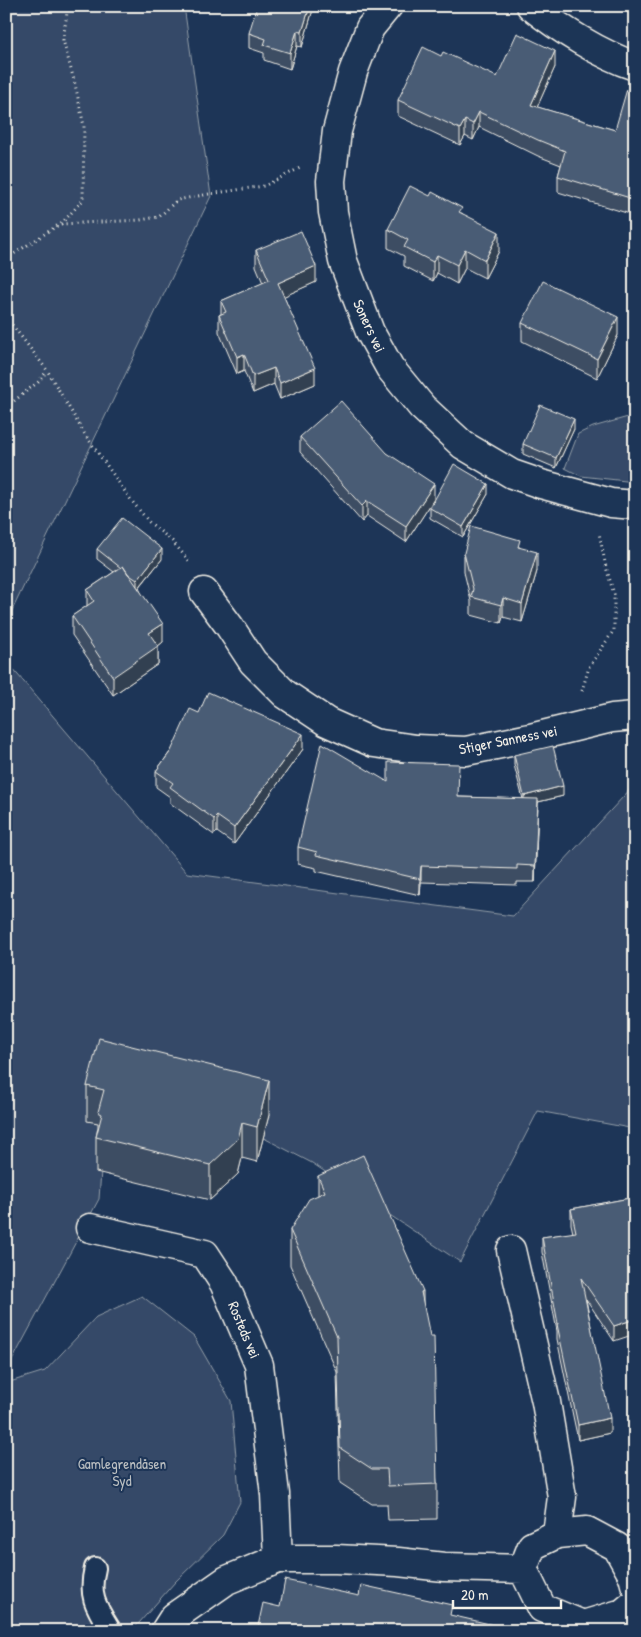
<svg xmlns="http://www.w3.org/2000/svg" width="641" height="1637" viewBox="0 0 641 1637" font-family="'Patrick Hand',sans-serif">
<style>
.green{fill:#354a67;stroke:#949ea8}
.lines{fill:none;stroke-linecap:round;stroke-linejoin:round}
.service-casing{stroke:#f4f1e8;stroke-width:24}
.minor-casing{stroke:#f4f1e8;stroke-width:31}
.path{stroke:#f4f1e8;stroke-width:3;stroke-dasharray:1 4;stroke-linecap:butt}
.service{stroke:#1d3557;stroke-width:20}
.minor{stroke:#1d3557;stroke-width:28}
.wall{fill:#3e4e64;stroke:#f4f1e8}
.shaded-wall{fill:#324051;stroke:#f4f1e8}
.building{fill:#485b74;stroke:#f4f1e8}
.labels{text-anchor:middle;stroke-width:4;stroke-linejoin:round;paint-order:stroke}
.street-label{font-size:15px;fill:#f4f1e8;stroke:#1d3557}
.park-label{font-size:15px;fill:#bbbfc1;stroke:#1d3557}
</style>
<rect width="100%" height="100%" fill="#1d3557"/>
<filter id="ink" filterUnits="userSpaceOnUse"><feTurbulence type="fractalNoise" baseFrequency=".02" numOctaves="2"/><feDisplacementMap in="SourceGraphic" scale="10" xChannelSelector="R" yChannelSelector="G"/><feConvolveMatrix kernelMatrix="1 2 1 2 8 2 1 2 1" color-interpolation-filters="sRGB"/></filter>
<g filter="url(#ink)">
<path class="green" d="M6,6H184L211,196L6,623Z
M635,415V482L581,476L565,468L578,434L593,427Z
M6,661L187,873L513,916L635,784V1129L538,1111L460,1262L312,1163L109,1058L99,1199L6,1372Z
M142,1296L194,1337L231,1401L240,1502L223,1535L175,1582L132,1631H6V1379L13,1381L45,1371L96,1317Z"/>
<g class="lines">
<g class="service-casing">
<path id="service" d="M95,1568C88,1596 96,1607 111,1631"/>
</g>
<g class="minor-casing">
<path id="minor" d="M388,6L370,28L353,72L337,131L331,181L333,212L343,261L370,332L390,368L422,407L463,445L512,474L541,484L611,503L635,505
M531,6C560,29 599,54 635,66
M204,592L230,627L253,662L285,694L327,722L374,743L416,749L466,751L530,738L612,718L635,716
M90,1228L205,1254L224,1283L259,1365L275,1494L278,1559
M511,1250L546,1402L562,1497L557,1534
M635,1584L633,1576L617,1547L587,1531L557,1534L532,1546L523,1569L542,1608L583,1625L623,1613L635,1603
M165,1631L174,1617L227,1580L278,1559H336L398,1562L444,1567L523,1569"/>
</g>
<path class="path" d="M61,224L83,200L84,126L75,84L63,40L68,6
M6,259L60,224L140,220L159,217L177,200L209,194L264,186L300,168
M6,317L47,370L84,433L131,500L149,522L172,541L191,563
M6,413L9,405L38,382L47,371
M582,691L589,667L614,630V594L606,567L599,533"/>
<use href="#service" class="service"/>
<use href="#minor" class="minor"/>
</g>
<path class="wall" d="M314,6L302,47L297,46L290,69L264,60V53L249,48V33Z
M555,67L537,107L615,130L635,91L630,214L558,192V176L561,165L538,156L479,127L473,140L465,136L460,145L398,116V100L497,77Z
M462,213L499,251L485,278L465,268L457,284L437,273L433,281L404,266V256L388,248V229Z
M256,250L316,282L284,296L315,384L280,399L274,384L253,393L244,371L237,374L219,332V315L221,314V301L263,283L256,266Z
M522,323L618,335L597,378L522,341Z
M574,429L556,468L523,454V444Z
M300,437L387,453L434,499L406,542L367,516L362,522L300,452Z
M488,494L463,537L430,518V508Z
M520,547L537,571L522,622L503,617L501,623L471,615V601L464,572V553Z
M97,549L162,559L139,588L163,642L158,646V664L113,695L72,635V616L87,606V590L114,572L97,559Z
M199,713L303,749L234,844L217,832L214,835L170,803V797L156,787V771Z
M514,755L563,796L538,802L535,882H517V885L421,882L420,895L316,871V868L298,864V847L388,782L459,797L523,799L514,765Z
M87,1086L269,1115L257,1162L242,1158L238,1174L210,1200L96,1172V1137L98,1127V1123L87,1121Z
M318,1176L423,1305L437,1484V1519L388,1520L387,1504H372L340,1483L337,1372L290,1265V1230L318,1195Z
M635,1197L614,1341L586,1299L610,1433L578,1440L557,1339V1331L542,1252V1237L573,1233L571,1224V1209Z"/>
<path class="shaded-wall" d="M310,6H314L302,47V32Z
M297,31V46L290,69V53Z
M555,51V67L531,121V105Z
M479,112V127L473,140V124Z
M465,120V136L460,145V129Z
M635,182V198L630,214V198Z
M499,232V251L485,278V260Z
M465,249V268L457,284V265Z
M437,255V273L433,281V262Z
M316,266V282L278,299V283Z
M618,317V335L597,378V359Z
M244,354V371L237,374V357Z
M274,368V384L253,393V376Z
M315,368V384L280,399V383Z
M574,419V429L556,468V458Z
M434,484V499L406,542V526Z
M488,484V494L463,537V527Z
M367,501V516L362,522V506Z
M162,549V559L137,590V580Z
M537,552V571L522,622V604Z
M503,598V617L501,623V605Z
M163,624V642L158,646V664L113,695V677L149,633Z
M303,734V749L234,844V828Z
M563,786V796L538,802L535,882V866L524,806V796Z
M217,816V832L214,835V819Z
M421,866V882L420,895V879Z
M269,1080V1115L257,1162V1127Z
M242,1123V1158L238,1174L210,1200V1165Z
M423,1291V1326L421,1292Z
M635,1319V1334L614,1341V1326Z
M610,1418V1433L578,1440V1425Z"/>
<path class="building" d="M257,6H310L302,32L297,31L290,53L264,45L266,39L249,33Z
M517,33L555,51L531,105L615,130L627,89L635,91V182L630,198L558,176L565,151L538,140L479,112L473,124L465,120L460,129L398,100L423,47L441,56L443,52L497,77Z
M410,186L430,196L432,192L462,208L459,212L499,232L485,260L465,249L457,265L437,255L433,262L404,247L408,240L388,229Z
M301,231L316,266L278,283L315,368L280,383L274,368L253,376L244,354L237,357L219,315L226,312L221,301L269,280L256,250Z
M543,281L618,317L597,359L522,323Z
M341,401L387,453L434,484L406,526L367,501L362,506L300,437Z
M540,405L574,419L556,458L523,444Z
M454,464L488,484L463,527L430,508Z
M122,518L162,549L137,580L128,574L123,566L121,568L97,549Z
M471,526L520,540L518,547L537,552L522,604L503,598L501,605L471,597L473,589L464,553Z
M123,566L163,624L149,633L158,646L113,677L72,616L94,601L87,590Z
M208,692L303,734L234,828L217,816L214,819L170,787L173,783L156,771L171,751L190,709L199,713Z
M322,743L388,782V762L459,764L458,797L538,799L535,866L517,865V869L421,866L420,879L316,855L317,852L298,847Z
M553,746L563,786L524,796L514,755Z
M99,1038L269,1080L257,1127L242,1123L238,1139L210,1165L96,1137L102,1114L98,1112L104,1090L87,1086Z
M363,1155L423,1291L421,1292L430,1336H434L437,1484L388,1486L387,1469H372L340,1448L337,1337L290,1230L309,1199L325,1192L318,1176Z
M635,1197V1319L614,1326L581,1278L610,1418L578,1425L557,1324H558L542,1237L576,1232L571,1209Z
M285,1580L359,1596L361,1585L452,1605L450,1615L494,1625L492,1631H257L263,1603L280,1607Z"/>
</g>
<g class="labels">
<g class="street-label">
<text transform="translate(369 326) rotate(65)" y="5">Soners vei</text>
<text transform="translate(508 740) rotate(-11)" y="5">Stiger Sanness vei</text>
<text transform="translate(244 1330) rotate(67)" y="5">Rosteds vei</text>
</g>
<g class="park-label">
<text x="122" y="1469">Gamlegrendåsen<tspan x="122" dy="17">Syd</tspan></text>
</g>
</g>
<rect width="641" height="1637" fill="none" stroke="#1d3557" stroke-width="25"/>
<rect x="12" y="12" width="616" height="1612" fill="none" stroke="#f4f1e8" stroke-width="2" filter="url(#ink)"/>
<path d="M453 1600v8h108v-8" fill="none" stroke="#f4f1e8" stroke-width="2.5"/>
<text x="461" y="1600" font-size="15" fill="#f4f1e8" stroke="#1d3557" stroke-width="4" paint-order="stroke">20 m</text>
</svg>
